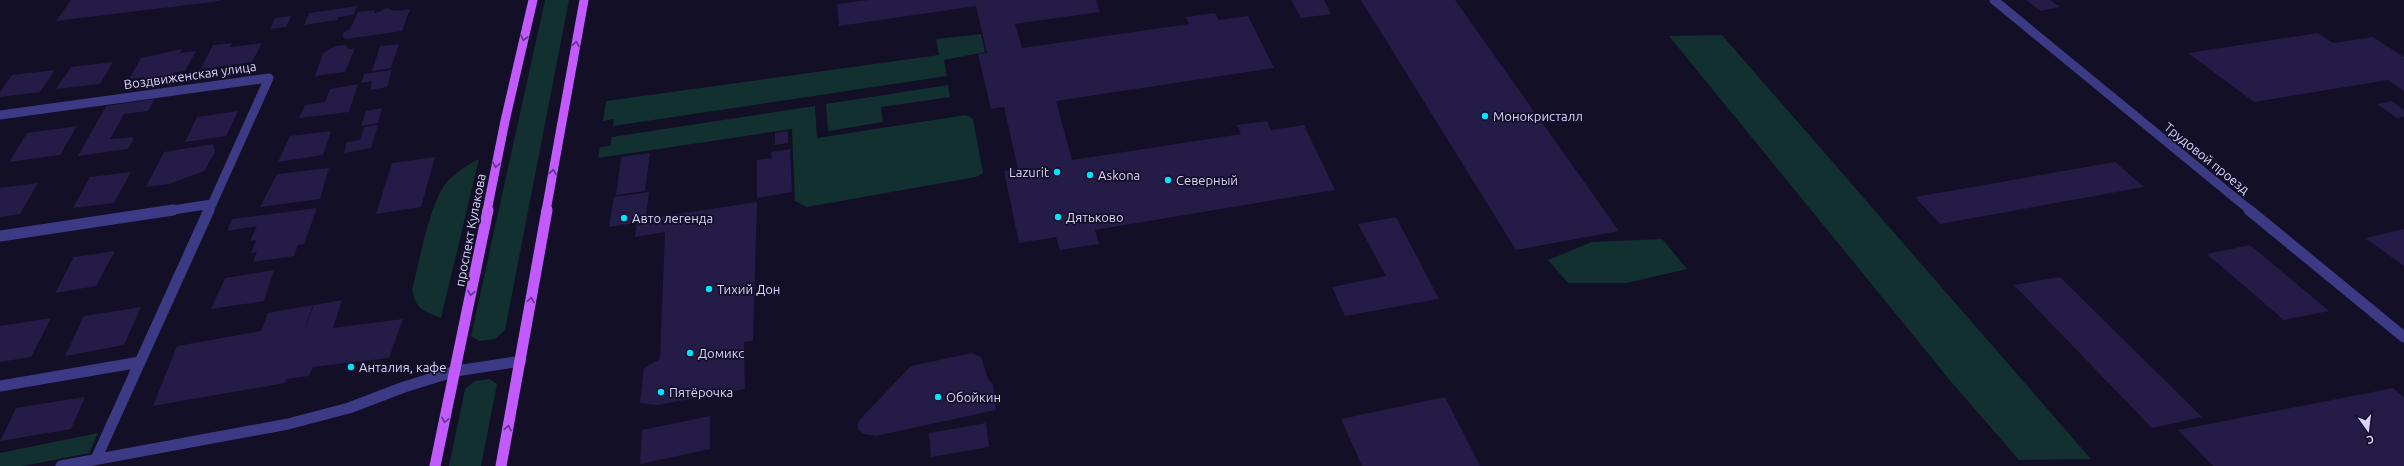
<svg xmlns="http://www.w3.org/2000/svg" width="2404" height="466" viewBox="0 0 2404 466" font-family="Ubuntu,sans-serif">
<style>
.green{fill:#12302f}
.building{fill:#241b47}
.lines{fill:none;stroke-linecap:round;stroke-linejoin:round}
.minor-far1{stroke:#3d3a85;stroke-width:9}
.minor{stroke:#3d3a85;stroke-width:11}
.primary-far1{stroke:#c25bff;stroke-width:9}
.primary{stroke:#c25bff;stroke-width:11}
.oneway{stroke:#623188}
.poi-dot{fill:#00e5ff;stroke:#130f26;stroke-width:1.5}
.labels{text-anchor:middle;stroke-width:3.5;stroke-linejoin:round;paint-order:stroke}
.street-label{font-size:13px;fill:#d9d4ff;stroke:#130f26}
.poi-label{font-size:13px;fill:#d9d4ff;stroke:#130f26;text-anchor:start}
</style>
<rect width="100%" height="100%" fill="#130f26"/>
<path class="green" d="M545,0H569L505,330L495,339L479,341L471,336Z
M981,34L985,52L944,60L947,76L613,126L614,119L603,121L606,101L939,55L936,39Z
M1722,35L2091,459L2019,460L1953,384L1669,36Z
M948,85L950,97L881,107L883,122L828,131L826,104Z
M815,106L817,138L966,115L973,119L983,173L976,177L807,207L795,201L792,129L598,158L600,147L610,146L612,137Z
M479,159L441,318C424,311 416,310 412,290C419,264 430,201 447,182C456,172 467,165 479,159Z
M1662,239L1687,269L1627,283H1568L1548,260L1592,242Z
M490,379L497,384L481,466H449L465,389L475,381Z
M98,433L89,453L23,466H0V453Z"/>
<path class="building" d="M71,0H220V1L56,21Z
M869,0H1096L1100,12L1015,24L1022,48L1189,24L1186,17L1215,13L1219,20L1248,16L1274,68L1056,101L1072,160L1241,134L1237,125L1267,121L1271,130L1304,125L1335,190L1095,230L1099,244L1060,250L1056,237L1019,243L1004,171L1018,169L1004,107L991,109L978,54L987,53L976,6L839,26L837,4Z
M1291,0H1324L1331,14L1301,18Z
M1361,0H1455L1619,231L1516,250Z
M2026,0H2050L2060,7L2041,11Z
M357,6L353,15L339,17L337,20L304,25L309,13Z
M387,8L394,11L410,9L402,31L346,39L343,37V33L350,29L358,12L375,10L374,13H376Z
M291,16L286,27L270,29L275,18Z
M2318,33L2333,43L2373,37L2404,57V91L2388,80L2254,102L2188,53Z
M232,43L230,47L262,43L252,62L201,69L213,45Z
M399,44L391,68L372,71L380,46Z
M346,45L349,49L355,48L345,72L315,76L323,53L335,46Z
M182,49L180,53L196,51L185,71L173,73L171,76L143,80L145,77L129,79L141,58Z
M113,62L100,84L56,89L71,67Z
M55,70L40,92L0,97V92L12,75Z
M392,70L387,87L370,90L372,81L361,83L364,74Z
M358,84L349,112L299,118L305,105L325,102L330,89Z
M155,99L148,111L124,114L110,139L134,137L128,149L78,156L106,106Z
M2392,101L2404,110V117L2397,118L2377,104Z
M382,108L378,123L361,126L366,111Z
M238,111L226,136L185,142L197,117Z
M378,125L371,148L344,153L347,142L360,140L364,127Z
M77,126L60,155L9,162L27,133Z
M331,131L323,155L278,162L290,136Z
M788,131V143L775,145V133Z
M213,144L215,152L204,171L169,184L146,187L164,152Z
M790,149L792,192L757,198V160L772,158L771,152Z
M650,153L645,191L616,195L621,157Z
M435,157L421,207L376,214L392,163Z
M2115,162L2144,187L1940,224L1915,197Z
M329,168L320,199L260,207L277,174Z
M131,172L114,203L73,208L90,177Z
M38,183L20,214L0,217V188Z
M649,192L646,217L636,219L635,223L609,227L614,197Z
M757,202L753,341L744,342L745,389L657,405L640,403L644,368L660,359L665,232L635,237L637,220Z
M317,208L304,244L298,245L294,256L253,262L257,252L251,253L256,240L250,241L257,226L227,231L232,219Z
M1396,217L1439,299L1345,316L1332,287L1386,276L1358,224Z
M2404,229V266L2365,238Z
M2250,245L2329,311L2284,320L2207,254Z
M115,251L96,286L55,293L74,257Z
M274,270L264,301L211,309L225,278Z
M2060,277L2202,417L2152,428L2014,285Z
M342,300L333,328L403,319L389,358L313,367L309,376L286,379L285,383L153,406L177,346L261,331L268,313L313,305L304,331L314,305Z
M141,307L124,345L65,356L84,316Z
M51,318L31,357L0,362V326Z
M972,353L981,357L988,379L993,384L996,410L876,436L863,434L858,429V422L866,413L911,366Z
M2393,388L2404,397V466H2213L2178,430Z
M85,397L71,429L0,441L16,408Z
M1445,397L1480,466H1362L1341,419Z
M710,416V449L640,464L642,430Z
M986,423L989,447L931,457L929,433Z"/>
<g class="lines">
<path class="minor-far1" d="M1994,0L2251,211
M0,115L269,78L209,211
M166,211L212,204"/>
<path class="minor" d="M2249,210L2404,337
M0,236L173,210
M0,386L140,362
M96,459L209,210
M61,466L288,424L349,408L404,387L456,371L521,361"/>
<path class="primary-far1" d="M487,211L505,121L533,0
M546,211L584,0"/>
<path class="primary" d="M435,466L488,210
M501,466L547,210"/>
</g>
<defs><path id="oneway-chevron" d="M-2-3.5L2.5 0L-2 3.5" fill="none" stroke-width="1.6" stroke-linecap="round" stroke-linejoin="round"/></defs>
<g class="oneway">
<use href="#oneway-chevron" transform="translate(524 38) rotate(103)"/>
<use href="#oneway-chevron" transform="translate(576 44) rotate(-80)"/>
<use href="#oneway-chevron" transform="translate(496 165) rotate(101)"/>
<use href="#oneway-chevron" transform="translate(553 172) rotate(-80)"/>
<use href="#oneway-chevron" transform="translate(471 293) rotate(101)"/>
<use href="#oneway-chevron" transform="translate(531 300) rotate(-81)"/>
<use href="#oneway-chevron" transform="translate(445 420) rotate(102)"/>
<use href="#oneway-chevron" transform="translate(508 428) rotate(-80)"/>
</g>
<g class="poi-dot">
<circle cx="1485" cy="116" r="4"/>
<circle cx="1057" cy="172" r="4"/>
<circle cx="1090" cy="175" r="4"/>
<circle cx="1168" cy="180" r="4"/>
<circle cx="1058" cy="217" r="4"/>
<circle cx="624" cy="218" r="4"/>
<circle cx="709" cy="289" r="4"/>
<circle cx="690" cy="353" r="4"/>
<circle cx="351" cy="367" r="4"/>
<circle cx="661" cy="392" r="4"/>
<circle cx="938" cy="397" r="4"/>
</g>
<g class="labels">
<g class="street-label">
<text transform="translate(190 75) rotate(-8)" y="5">Воздвиженская улица</text>
<text transform="translate(2207 158) rotate(39)" y="5">Трудовой проезд</text>
<text transform="translate(470 230) rotate(-79)" y="5">проспект Кулакова</text>
</g>
<g class="poi-label">
<text x="1493" y="121">Монокристалл</text>
<text x="1049" y="177" text-anchor="end">Lazurit</text>
<text x="1098" y="180">Askona</text>
<text x="1176" y="185">Северный</text>
<text x="1066" y="222">Дятьково</text>
<text x="632" y="223">Авто легенда</text>
<text x="717" y="294">Тихий Дон</text>
<text x="698" y="358">Домикс</text>
<text x="359" y="372">Анталия, кафе</text>
<text x="669" y="397">Пятёрочка</text>
<text x="946" y="402">Обойкин</text>
</g>
</g>
<g transform="translate(2368 430) rotate(166)" stroke="#130f26" stroke-width="3" paint-order="stroke">
<path d="M0-3L7 15L0 10L-7 15Z" fill="#d9d4ff"/>
<text y="-6" font-size="11" font-weight="bold" text-anchor="middle" fill="#d9d4ff">С</text>
</g>
</svg>
